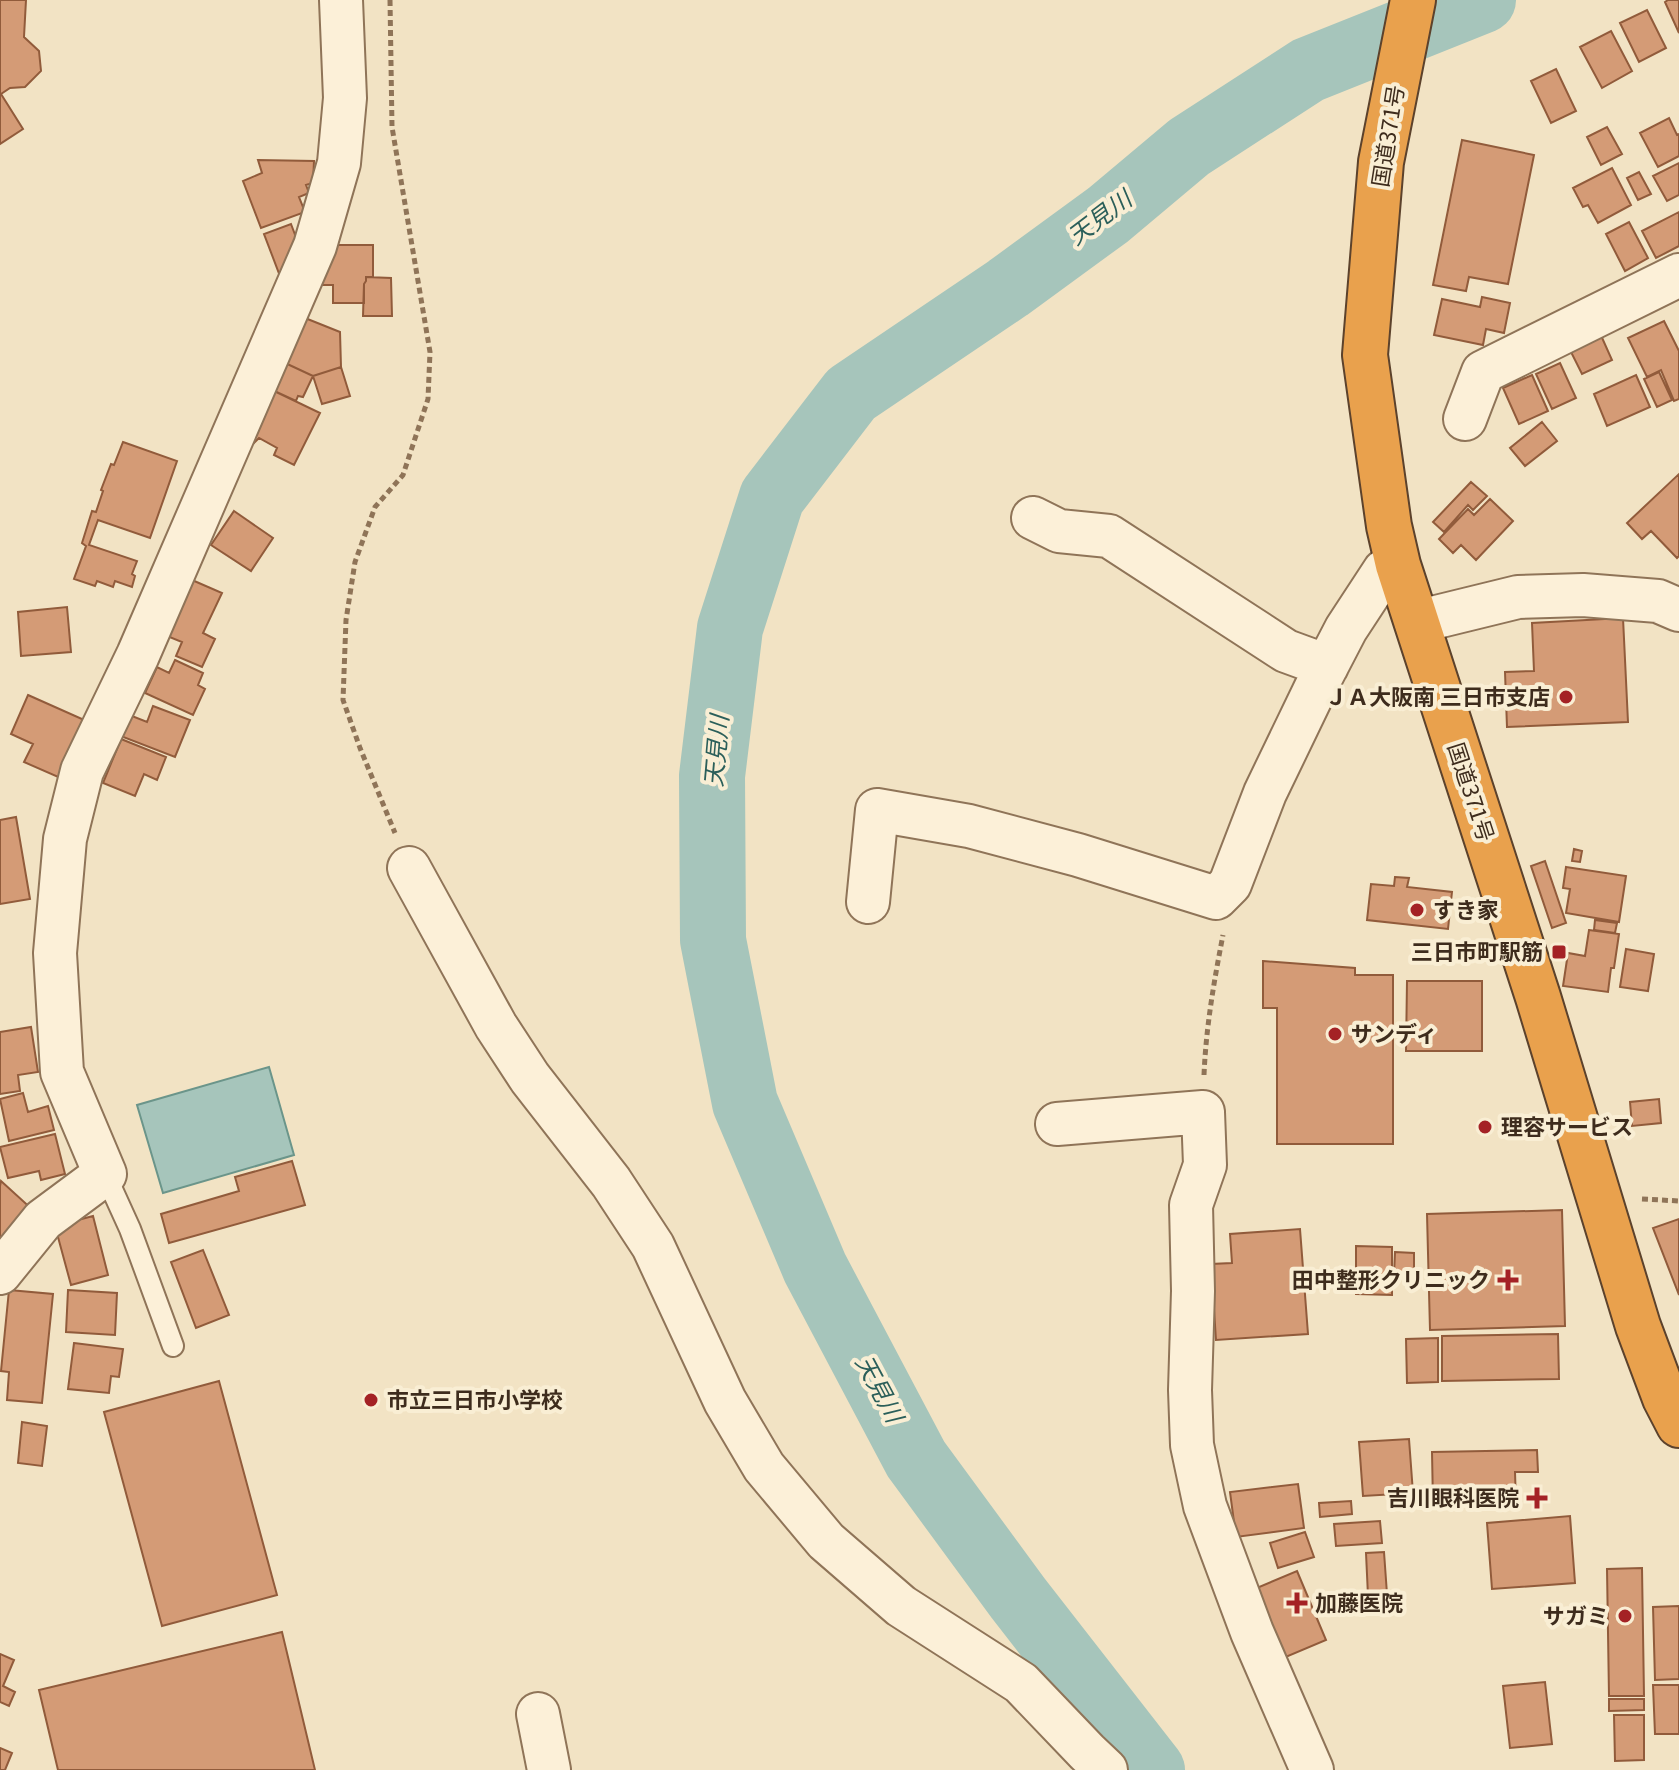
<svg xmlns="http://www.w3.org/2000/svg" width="1679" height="1770" viewBox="0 0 1679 1770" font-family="Georgia,'Noto Sans JP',serif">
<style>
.water{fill:#a6c5bb;stroke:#6b958a;stroke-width:2}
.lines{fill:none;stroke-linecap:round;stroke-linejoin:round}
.river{stroke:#a6c5bb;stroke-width:66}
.building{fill:#d49b76;stroke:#915b3b;stroke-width:2}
.lane-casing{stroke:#8f7458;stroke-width:24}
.street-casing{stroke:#8f7458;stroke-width:46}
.highway-casing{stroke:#5c422c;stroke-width:48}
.path{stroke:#8f7458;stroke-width:5;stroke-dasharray:6 4;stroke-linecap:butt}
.lane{stroke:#fcf0d8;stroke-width:20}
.street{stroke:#fcf0d8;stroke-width:42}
.highway{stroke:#e9a14d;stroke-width:44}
.poi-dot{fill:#a42225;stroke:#f9eed4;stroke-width:3}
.labels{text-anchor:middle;stroke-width:8;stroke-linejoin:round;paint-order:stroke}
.street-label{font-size:22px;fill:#3e2c1d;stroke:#f9eed4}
.poi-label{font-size:22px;font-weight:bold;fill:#3e2c1d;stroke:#f9eed4;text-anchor:end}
.water-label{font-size:24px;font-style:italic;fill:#2b5f5a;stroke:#f9eed4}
</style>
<rect width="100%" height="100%" fill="#f2e3c4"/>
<path class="water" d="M269,1067L294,1155L163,1193L137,1105Z"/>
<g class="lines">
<path class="river" d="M1152,1770L1018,1598L916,1459L815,1268L745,1103L713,940L712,776L730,628L772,497L851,394L1008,288L1108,215L1189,147L1308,70L1483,0"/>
</g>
<path class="building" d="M0,0H26L24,37L39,51L41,71L25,87L10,88L1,94L23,129L0,144Z
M1668,0H1679V33L1665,2Z
M1647,10L1666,48L1639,62L1620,23Z
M1611,31L1632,71L1602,88L1580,47Z
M1556,69L1576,111L1551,123L1531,81Z
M1669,118L1677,135L1679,134V156L1658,167L1640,133Z
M1607,127L1622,154L1601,165L1587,137Z
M1462,140L1534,155L1508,284L1469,277L1466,291L1433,285Z
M258,160L314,161L313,183L306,185L309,193L299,197L305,212L261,228L243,181L262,173Z
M1679,163V195L1667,201L1653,176Z
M1612,168L1631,205L1598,223L1588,205L1583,207L1573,188Z
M1639,172L1651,194L1638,200L1627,178Z
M1679,212V246L1656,258L1642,231Z
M1629,222L1648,258L1625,271L1606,234Z
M291,224L300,248L283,284L264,234Z
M332,245H373V277H366V281L364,284V303H333V285H322V253Z
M366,277L391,278L392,316H363L364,284L366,281Z
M1482,297L1510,303L1504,333L1486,329L1483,345L1434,335L1442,299L1480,307Z
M300,316L340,332L341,367L313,376L283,362Z
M1664,321L1679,351V399L1674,401L1661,370L1647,377L1628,338Z
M1599,331L1612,360L1582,374L1568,346Z
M283,362L313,376L303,397L298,396L296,401L270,389Z
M1560,363L1576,398L1552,409L1536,374Z
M341,367L350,396L322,404L313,376Z
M1659,372L1672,400L1657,407L1644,379Z
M1532,375L1548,411L1519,424L1503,388Z
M1636,375L1650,407L1607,426L1594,394Z
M270,389L320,413L294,465L274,455L277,448L259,438L254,443L245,436Z
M1542,422L1557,441L1525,466L1510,448Z
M123,442L177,461L150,538L98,520L89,545L137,561L132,574L135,576L132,587L115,581L113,587L97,581L95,586L74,579L86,546L82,543L92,511L96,512L103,491L101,490L111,464L114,465Z
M1679,474V556L1677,558L1651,531L1642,539L1627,523Z
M1471,482L1487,496L1473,510L1468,505L1444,532L1433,522Z
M1490,499L1513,521L1476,560L1461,545L1453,553L1439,539L1468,509L1474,515Z
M234,511L273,538L251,571L211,545Z
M192,580L222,593L203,633L215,639L202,667L176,656L182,642L167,636Z
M67,607L71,652L21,656L18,612Z
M1623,618L1628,722L1507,727L1505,672L1534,671L1532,623Z
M175,660L203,673L198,685L205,689L193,715L145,693L157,667L169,673Z
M28,695L91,723L65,780L24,762L33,744L11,734Z
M153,706L190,720L175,757L118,735L127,714L147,722Z
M121,739L166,757L157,780L144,774L135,796L103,783Z
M16,817L30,899L0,904V820Z
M1574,849L1582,851L1580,862L1572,861Z
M1545,861L1566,923L1552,928L1531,866Z
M1566,867L1626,876L1619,922L1566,913L1570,889L1563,888Z
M1395,877L1409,878L1407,887L1452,892L1448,929L1367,920L1371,884L1394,886Z
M1595,920L1617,923L1615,933L1594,930Z
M1589,930L1619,934L1614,968H1611L1608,992L1563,986L1568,953L1585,956Z
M1626,949L1654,954L1648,991L1620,987Z
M1263,961L1355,968V975H1393V1144H1277V1008H1263Z
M1407,981H1482V1051H1406Z
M31,1027L38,1072L18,1075L20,1091L0,1094V1032Z
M23,1093L28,1112L48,1106L54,1130L9,1141L0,1099Z
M1659,1099L1661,1123L1632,1126L1630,1102Z
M55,1134L65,1174L41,1180L39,1171L8,1178L0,1147Z
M292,1161L305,1205L169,1243L161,1214L239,1191L235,1177Z
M1,1181L34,1211L0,1250V1186Z
M1562,1210L1565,1326L1430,1330L1427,1214Z
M93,1216L108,1275L71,1285L55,1226Z
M1679,1219V1295L1653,1228Z
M1300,1229L1308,1334L1216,1340L1211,1264L1232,1263L1230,1234Z
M1356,1246L1392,1247V1295L1356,1294Z
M203,1250L229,1315L196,1328L171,1262Z
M1395,1252L1414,1253V1277L1394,1276Z
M9,1290L53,1294L42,1403L7,1400L9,1372L1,1371Z
M68,1290L117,1293L115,1335L66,1332Z
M1558,1334L1559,1379L1442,1381V1336Z
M1438,1338V1382L1407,1383L1406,1339Z
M74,1343L123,1349L119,1377L111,1376L109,1393L68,1389Z
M219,1381L277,1595L162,1626L104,1412Z
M22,1422L47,1426L42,1466L18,1463Z
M1409,1439L1413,1493L1363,1496L1359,1442Z
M1537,1450L1538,1472H1515L1516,1503L1433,1504L1432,1452Z
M1298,1484L1304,1528L1236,1537L1230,1492Z
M1351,1501L1352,1514L1320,1517L1319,1503Z
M1570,1516L1575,1583L1492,1589L1487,1523Z
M1380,1521L1382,1543L1336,1546L1334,1524Z
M1305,1532L1314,1557L1278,1568L1270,1543Z
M1384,1552L1387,1594L1368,1596L1366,1553Z
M1642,1568L1644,1696H1609L1607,1569Z
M1297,1571L1326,1640L1281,1659L1252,1590Z
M1679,1606V1679L1655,1680L1653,1607Z
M282,1632L315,1770H58L39,1690Z
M0,1654L14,1660L3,1686L15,1692L9,1706L0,1702Z
M1545,1682L1552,1744L1510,1748L1503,1686Z
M1653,1685H1679V1734H1655Z
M1609,1699H1644V1710L1609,1711Z
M1614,1715H1644V1760L1615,1761Z
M0,1748L12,1753L5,1770H0Z"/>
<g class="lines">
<g class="lane-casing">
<path id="lane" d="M105,1174L130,1229L173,1346"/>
</g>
<g class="street-casing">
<path id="street" d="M1465,419L1483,372L1679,275
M1033,518L1059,531L1109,536L1286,651L1327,666
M1416,622L1518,597L1583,595L1658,601L1679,610
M409,868L496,1026L530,1078L611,1182L653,1246L725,1401L764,1467L826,1541L901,1606L1021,1683L1087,1752L1106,1770
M868,902L877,810L969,826L1078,855L1216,898L1230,884L1265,793L1319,681L1346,629L1384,571L1398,565
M1057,1124L1203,1112L1205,1165L1191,1205L1193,1291L1190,1390L1192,1445L1205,1506L1252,1632L1312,1770
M0,1273L43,1220L105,1174L62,1072L55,953L65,839L82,771L138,655L315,246L339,163L345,98L341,0
M538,1714L549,1770"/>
</g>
<g class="highway-casing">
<path id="highway" d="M1413,0L1381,162L1365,355L1389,526L1398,565L1538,997L1638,1326L1665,1398L1679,1425"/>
</g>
<path class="path" d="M390,0L392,127L430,352L428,399L403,475L375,507L355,562L346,620L343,700L360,748L395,833
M1204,1075C1206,1027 1214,981 1223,935
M1642,1199L1679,1201"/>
<use href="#lane" class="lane"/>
<use href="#street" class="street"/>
<use href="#highway" class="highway"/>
</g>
<g class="poi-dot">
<circle cx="1566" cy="697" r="8"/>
<circle cx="1417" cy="910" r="8"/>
<rect x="1551" y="944" width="16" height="16" rx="4"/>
<circle cx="1335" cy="1034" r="8"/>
<circle cx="1485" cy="1127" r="8"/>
<path d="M1504 1268h8v8h8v8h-8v8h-8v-8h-8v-8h8z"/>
<circle cx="371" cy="1400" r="8"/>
<path d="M1533 1486h8v8h8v8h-8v8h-8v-8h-8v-8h8z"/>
<path d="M1293 1591h8v8h8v8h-8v8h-8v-8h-8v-8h8z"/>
<circle cx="1625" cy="1616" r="8"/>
</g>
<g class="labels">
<g class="street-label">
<text transform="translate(1388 136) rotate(-81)" y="8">国道371号</text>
<text transform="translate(1471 792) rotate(72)" y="8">国道371号</text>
</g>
<g class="poi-label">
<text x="1550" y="705">ＪＡ大阪南 三日市支店</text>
<text x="1433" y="918" text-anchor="start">すき家</text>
<text x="1543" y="960">三日市町駅筋</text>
<text x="1351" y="1042" text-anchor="start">サンディ</text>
<text x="1501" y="1135" text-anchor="start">理容サービス</text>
<text x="1490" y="1288">田中整形クリニック</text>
<text x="387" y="1408" text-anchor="start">市立三日市小学校</text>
<text x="1519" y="1506">吉川眼科医院</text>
<text x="1315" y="1611" text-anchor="start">加藤医院</text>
<text x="1609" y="1624">サガミ</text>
</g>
<g class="water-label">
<text transform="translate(1100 218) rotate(-37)" y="8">天見川</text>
<text transform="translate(717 751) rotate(-85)" y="8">天見川</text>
<text transform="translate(879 1389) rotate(62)" y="8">天見川</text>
</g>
</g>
</svg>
